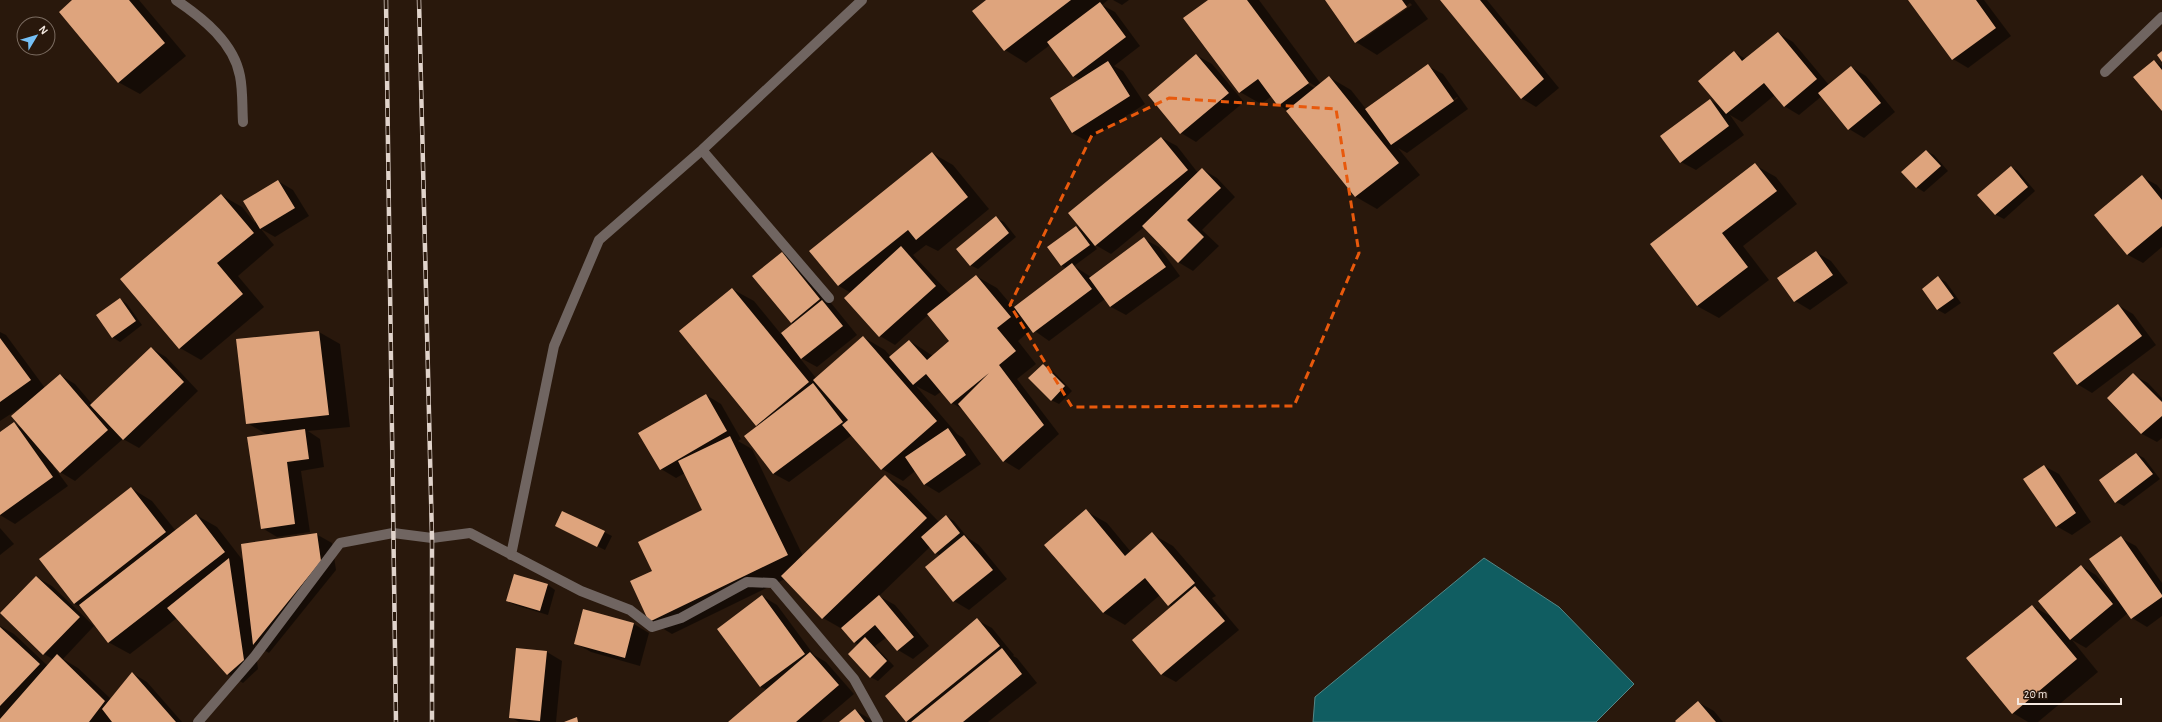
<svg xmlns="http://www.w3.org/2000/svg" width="2162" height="722" viewBox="0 0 2162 722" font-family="'Alegreya Sans',sans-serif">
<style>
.water{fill:#105d61;stroke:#558787}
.shadow{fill:#0007;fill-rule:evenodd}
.building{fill:#dea47d}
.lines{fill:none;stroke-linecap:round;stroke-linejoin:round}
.minor{stroke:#706561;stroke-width:10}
.rail-casing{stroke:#e0d3cb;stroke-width:4.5}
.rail{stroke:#29180c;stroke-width:3;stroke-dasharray:9;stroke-linecap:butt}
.marked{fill:none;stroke:#e8590c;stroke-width:3;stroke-dasharray:8 5;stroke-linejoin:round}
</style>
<rect width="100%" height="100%" fill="#29180c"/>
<path class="water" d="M1484,558L1559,607L1634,684L1596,722H1313L1315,697Z"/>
<path class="shadow" d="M74,0H139L186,56L140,94L118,82Z
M988,0H1108L1102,5L1115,12L1140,46L1114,66L1123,71L1145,104L1087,141L1072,133L1080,80L1073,76L1050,45L1026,63L1005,50Z
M1113,0H1129L1122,5Z
M1210,0H1259L1321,84L1329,77L1351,90L1366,109L1428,66L1443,74L1468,109L1407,153L1398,148L1420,175L1377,209L1356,197L1288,111L1279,105L1272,96L1261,104L1240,92ZM1305,80L1317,87L1316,89L1304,82ZM1457,97L1458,98L1396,142V140Z
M1326,0H1414L1428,19L1377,55L1356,42ZM1410,3L1412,5L1363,39V36Z
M1442,0H1487L1559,88L1536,107L1521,98Z
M1909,0H1984L2011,36L1968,68L1953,59Z
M1778,33L1793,42L1829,85L1851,67L1866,76L1895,112L1864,138L1849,129L1822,96L1799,115L1784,106L1775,95L1742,122L1730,115L1744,135L1696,170L1681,162L1710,100L1720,106L1734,52L1746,59Z
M1196,55L1212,64L1244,102L1196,142L1181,133Z
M2154,61L2162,66V110Z
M1162,138L1177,146L1198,173L1202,169L1217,178L1235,197L1202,230L1219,246L1193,271L1178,262L1144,227L1111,254L1092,243L1097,249L1074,266L1091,277L1144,239L1159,247L1180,276L1126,315L1111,307L1105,299L1049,341L1032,329L1018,341L1036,364L1017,379L1059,434L1019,470L1004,461L964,410L952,403L942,391L935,396L916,386L957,434L963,438L981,464L939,493L924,484L915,471L903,481L882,469L852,435L789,482L774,474L746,436L759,426L756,425L732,289L754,301L781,334L794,324L791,322L782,253L797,261L857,335L817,367L799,357L816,378L863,337L885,350L891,357L910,341L933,356L950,342L928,315L895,345L880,336L851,293L839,286L811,252L932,153L953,165L989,209L938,251L926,245L913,255L952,296L976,276L997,288L1014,308L1067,269L1061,265L1076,227L1085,232Z
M1926,151L1934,155L1948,171L1924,192L1916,187Z
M1755,165L1776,177L1797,204L1743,246L1769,280L1719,318L1697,306L1651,245Z
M2011,167L2018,171L2035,191L2004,219L1996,215L1979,195Z
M2142,177L2157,185L2162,191V247L2143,263L2128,255L2095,215Z
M278,181L293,190L309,216L275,237L261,229L274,245L238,276L264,307L201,360L180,348L221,195L242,207L255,223Z
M996,218L1004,222L1016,237L978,269L970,265Z
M1816,252L1831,261L1848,283L1810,310L1795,301Z
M1939,278L1946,282L1961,303L1945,314L1938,310Z
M120,299L127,304L142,325L120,342L112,337Z
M2118,305L2133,314L2156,345L2092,393L2077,384Z
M0,332L6,335L45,388L60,375L75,384L92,404L151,348L166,357L198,391L139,448L123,439L75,481L60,472L54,465L53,466L68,486L15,524L0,515V433L14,424L23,429L29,402L0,421Z
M319,332L340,344L350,427L308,431L320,439L324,467L301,471L310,532L277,537L262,528L268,435L247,423L237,340Z
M1043,365L1051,369L1072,391L1059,404L1051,400Z
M2133,375L2148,383L2162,398V438L2157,442L2142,434L2108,398Z
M706,395L721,404L741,439L738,441L752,449L803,556L885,476L907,489L939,522L946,516L954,521L968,538L979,545L1007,579L969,610L954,601L926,567L940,556L930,547L879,596L895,605L929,646L913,659L898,650L887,637L875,646L894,666L878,681L870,677L858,645L844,630L823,618L785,579L672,634L650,621L653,571L703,511L685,473L676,478L661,469Z
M2136,454L2144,458L2160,479L2124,506L2116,502Z
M2044,466L2059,474L2091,522L2072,535L2056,526Z
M131,488L152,501L176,531L196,515L217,527L244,562L316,534L332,543L336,570L269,653L255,645L258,669L243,683L228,674L177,618L130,654L108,642L82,608L75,604L40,559Z
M1086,511L1107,523L1131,552L1152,534L1173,546L1216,596L1212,598L1239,630L1176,682L1161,674L1172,607L1160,595L1125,625L1104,613L1046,545Z
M556,526L604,532L612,536L605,550Z
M0,528L14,544L0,555Z
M2121,538L2136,546L2162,583V616L2147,627L2132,618L2128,613L2086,648L2072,640L2098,672L2038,722H2028L2013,713L2032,606L2052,617L2081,566L2096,575L2118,601L2119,600Z
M36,577L52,586L94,626L63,659L78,668L111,699L132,673L147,682L182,722H0V626L14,634L48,666L54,660L44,654L2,613Z
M548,585L555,590L548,615L515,605L507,601Z
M762,596L777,605L814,655L826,662L854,694L821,722H730L767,690L761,687L718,629Z
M584,611L634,624L649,633L640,666L591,652L575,643Z
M977,620L992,628L1014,655L1013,656L1017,658L1037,683L988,722H908L886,696Z
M517,649L547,652L562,661L556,722H519L510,717Z
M1698,702L1714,711L1723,722H1677Z
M855,710L870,719L872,722H840Z"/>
<path class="building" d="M72,0H129L165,43L118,83L59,12Z
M986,0H1071L1004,51L972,11Z
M1208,0H1247L1309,83L1278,106L1258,79L1239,93L1183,18Z
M1325,0H1402L1407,7L1355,43Z
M1440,0H1480L1544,79L1521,99Z
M1908,0H1976L1996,28L1952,60Z
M1100,2L1126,37L1073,77L1047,42Z
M1778,32L1817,79L1784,107L1764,83L1726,114L1698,81L1734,51L1742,61Z
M2162,51V62L2157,55Z
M1196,54L1229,93L1180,134L1148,95Z
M2154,60L2162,70V111L2133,77Z
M1108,61L1130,96L1072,133L1050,98Z
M1428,64L1454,101L1391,145L1365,109Z
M1851,66L1881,103L1848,130L1818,93Z
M1329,76L1399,163L1355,197L1286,111Z
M1710,99L1729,126L1680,163L1660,136Z
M1161,137L1188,170L1095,246L1068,213Z
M1926,150L1941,166L1916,188L1901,172Z
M932,152L968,197L916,240L908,230L838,286L809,251Z
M1755,163L1777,191L1722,233L1748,267L1697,306L1650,244Z
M2011,166L2028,187L1995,215L1977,195Z
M1202,168L1221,188L1187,220L1204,237L1178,263L1142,226Z
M2142,175L2162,200V226L2127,255L2094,215Z
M278,180L295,208L260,229L243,201Z
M221,194L254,233L217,263L243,294L179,349L120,279Z
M996,216L1009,233L970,266L956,249Z
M1076,226L1090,245L1061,266L1047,247Z
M1144,237L1166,267L1110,307L1089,278Z
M901,246L936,286L879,337L844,298Z
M1816,251L1833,275L1794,302L1777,278Z
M782,252L820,299L791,323L752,276Z
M1072,263L1092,289L1033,333L1014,307Z
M976,275L1011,317L997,328L1016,351L999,365L1044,425L1003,462L958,404L989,373L951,404L926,374L913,385L889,357L909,340L927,360L949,341L927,314Z
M1938,276L1954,298L1937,310L1922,289Z
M732,288L809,382L756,426L679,331Z
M120,298L136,321L112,338L96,315Z
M822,300L843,326L801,359L781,333Z
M2118,304L2142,336L2077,385L2053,353Z
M319,331L329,415L246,424L236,339Z
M863,336L937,421L881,470L842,425L848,420L813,380Z
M0,338L31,380L0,402Z
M151,347L184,382L123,440L90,405Z
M1043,364L1065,386L1051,401L1028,378Z
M2133,373L2162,402V416L2141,434L2107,398Z
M60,374L108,430L60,473L11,416Z
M813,383L843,422L773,474L744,436Z
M706,394L727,431L660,470L638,433Z
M14,422L53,477L0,515V432Z
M948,428L966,455L924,485L905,457Z
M305,429L309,459L287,462L295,524L261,529L247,437Z
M730,436L788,555L649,622L630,581L652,571L638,542L702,510L678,461Z
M2136,453L2153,474L2115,503L2099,480Z
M2044,465L2076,513L2056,527L2023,479Z
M885,475L927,518L822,619L781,576Z
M131,487L166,532L74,604L39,559Z
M1086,509L1125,556L1152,532L1195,583L1168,606L1145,578L1103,613L1044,545Z
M562,511L605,531L597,547L555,526Z
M196,514L225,552L108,643L79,605Z
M946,515L960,533L935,554L921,537Z
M317,533L321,561L253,645L241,544Z
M964,535L993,570L953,602L925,567Z
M2121,536L2162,595V597L2131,619L2089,559Z
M229,558L244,660L227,675L167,608Z
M2081,565L2113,604L2070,640L2038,601Z
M514,574L548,584L540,611L506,601Z
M36,576L80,617L43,655L0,613Z
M1195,586L1225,621L1161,675L1132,640Z
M762,595L805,654L760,687L717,629Z
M879,595L914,637L897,651L875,625L854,643L841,628Z
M2032,605L2077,659L2012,714L1966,658Z
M583,609L634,623L625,658L574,644Z
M977,618L1000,646L906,722L885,696Z
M0,627L40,664L0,706Z
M865,637L887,661L870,678L848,654Z
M516,648L547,651L540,721L509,718Z
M1002,648L1022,674L963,722H911Z
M810,652L839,685L796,722H728Z
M57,654L105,701L89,722H0V719Z
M132,672L176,722H112L102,709Z
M1698,701L1716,722H1676L1675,721Z
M855,709L865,722H839Z
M577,717L578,722H564Z"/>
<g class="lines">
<path class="minor" d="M176,0C203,18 234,43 240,76C243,91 242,107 243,122
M2105,72L2162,17
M702,150L829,298
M511,555L554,346L599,240L702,150L862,0
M198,722L255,656L340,543L393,533L432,538L470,533L581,591L630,610L652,627L681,618L747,582L773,583L854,679L878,722"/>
<g class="rail-casing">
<path id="rail" d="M386,0L396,722
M419,0L432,538V722"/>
</g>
<use href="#rail" class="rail"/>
</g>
<path class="marked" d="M1169,98L1336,109L1359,253L1294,406L1072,407L1010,305L1092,135Z"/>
<g transform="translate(36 36) rotate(52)"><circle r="19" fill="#29180c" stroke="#7b6c61"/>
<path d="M0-3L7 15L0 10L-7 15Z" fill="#75c0f6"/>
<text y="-6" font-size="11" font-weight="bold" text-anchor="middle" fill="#f5e9e1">N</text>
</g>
<path d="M2018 698v6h103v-6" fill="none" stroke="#f5e9e1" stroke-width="2"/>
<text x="2024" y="698" font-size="12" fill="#f5e9e1" stroke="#29180c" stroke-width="3" paint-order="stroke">20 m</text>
</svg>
